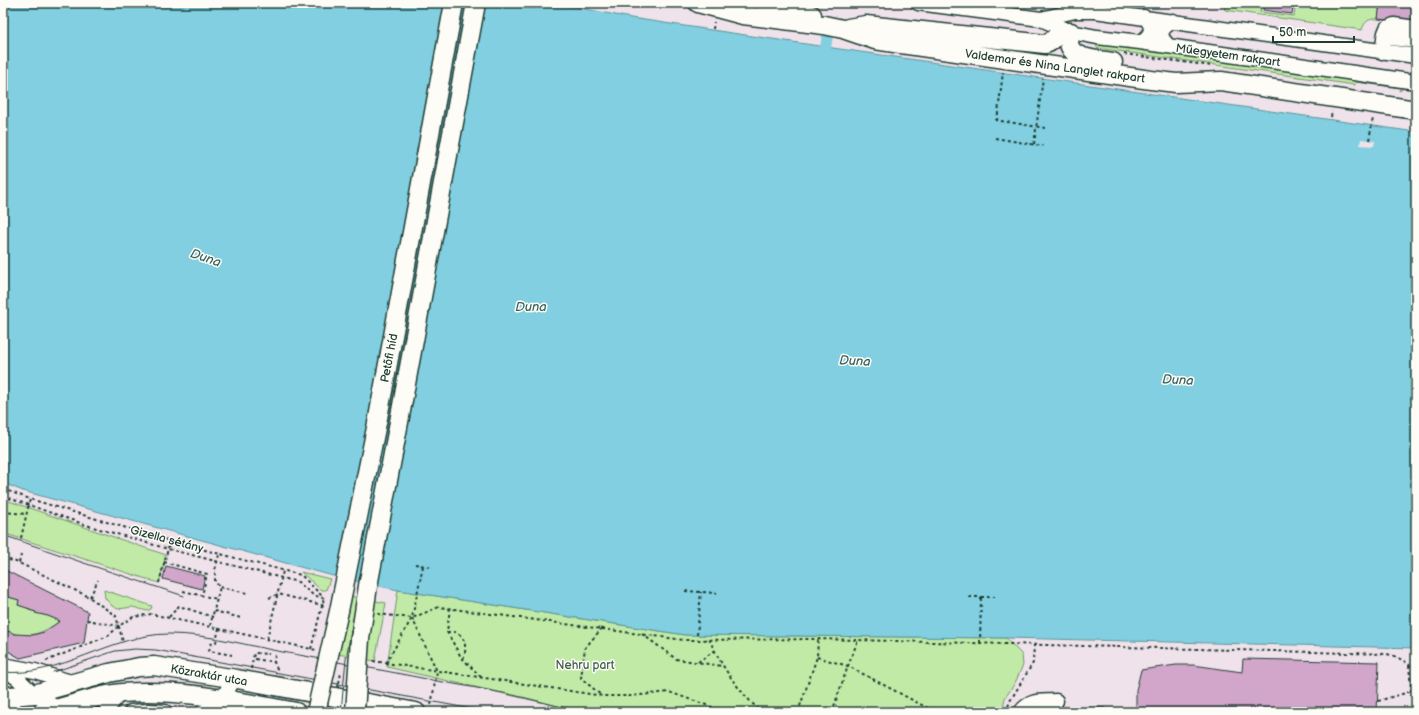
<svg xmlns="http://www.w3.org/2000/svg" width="1419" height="715" viewBox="0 0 1419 715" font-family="'Balsamiq Sans',sans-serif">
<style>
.green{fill:#c1eaa6;stroke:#70946d}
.water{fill:#81cfe0;stroke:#5a959b}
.pier{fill:#f0e2ea}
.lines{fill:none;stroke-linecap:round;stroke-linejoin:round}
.canal{stroke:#81cfe0;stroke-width:11}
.building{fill:#d1a6ca;stroke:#1f3d34}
.minor-casing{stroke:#1f3d34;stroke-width:17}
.major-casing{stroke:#1f3d34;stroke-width:21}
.path{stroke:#1f3d34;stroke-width:2;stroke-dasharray:3 3;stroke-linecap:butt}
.minor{stroke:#fdfcf7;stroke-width:14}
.major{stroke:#fdfcf7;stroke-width:18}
.tram{stroke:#1f3d34;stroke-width:1}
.major-bridge-casing{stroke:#1f3d34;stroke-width:21;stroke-linecap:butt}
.path-bridge{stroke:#1f3d34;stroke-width:2;stroke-dasharray:3 3;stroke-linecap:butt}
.major-bridge{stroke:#fdfcf7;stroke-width:18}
.labels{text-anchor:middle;stroke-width:3;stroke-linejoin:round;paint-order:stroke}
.street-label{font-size:12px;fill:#1f3d34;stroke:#fdfcf7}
.park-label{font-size:12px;fill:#3f604b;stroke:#fdfcf7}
.water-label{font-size:13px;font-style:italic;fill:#38625f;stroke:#fdfcf7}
</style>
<rect width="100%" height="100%" fill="#f0e2ea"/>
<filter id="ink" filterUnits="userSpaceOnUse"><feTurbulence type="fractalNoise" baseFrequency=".025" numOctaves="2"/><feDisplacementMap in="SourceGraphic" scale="8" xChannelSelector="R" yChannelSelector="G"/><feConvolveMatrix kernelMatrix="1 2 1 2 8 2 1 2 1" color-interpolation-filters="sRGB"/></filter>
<g filter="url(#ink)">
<path class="green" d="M1224,3H1261L1260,12L1294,16L1296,3H1380L1378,19C1369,18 1364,22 1362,30L1225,10Z
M1097,43L1405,88L1399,91L1400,88L1355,82V85L1097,48Z
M3,499L166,555L159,583L3,533Z
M301,572L330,579L326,590H321Z
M104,590L152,606L151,609L147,611L133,607L118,609L112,606L105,598Z
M398,590L685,635L1006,638L1022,655L1023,665L1015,683L1005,698L1002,712H584L387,667Z
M3,592L6,593L5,596L19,600L18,605L30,609L29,610L36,612V613L48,616L60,621C43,634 23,641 3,629Z
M334,593L386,603L375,661L322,651Z"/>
<path class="water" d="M3,3H555L631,18L826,47L1416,132V648L1006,638L685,635L398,590L333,576L23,491L3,483Z"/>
<path class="pier" d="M1361,139L1375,141L1374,146L1360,145Z"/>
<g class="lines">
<path class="canal" d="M823,61L827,39"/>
</g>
<path class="building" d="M1264,3H1294L1292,14L1263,10Z
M1380,3H1416V21H1396L1378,19Z
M166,566L205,576L202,589L163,579Z
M3,569L88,612L84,643L20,658L3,648V629L15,634L33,635L44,632L60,621L48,616L35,613L36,612L29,610L30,609L18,605L19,600L5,596L6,593L3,592Z
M1243,659L1379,662L1377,712H1136V690L1141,670L1176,665H1193L1242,672Z
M1061,707L1105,708V712H1061Z"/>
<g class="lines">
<g class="minor-casing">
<path id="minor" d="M918,3L1041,19L1071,32L1097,37L1140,42L1416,82
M1041,19L1075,11H1095L1416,56
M1384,37L1416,41
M1140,42C1152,36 1155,26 1144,17
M1169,46C1157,35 1160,29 1173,21
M1382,52L1385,33L1387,28L1394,25L1416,28
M3,665L35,671L74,683
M3,668L17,678L34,694L58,709L63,710
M105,712L120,693
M131,712L149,711L165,712
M203,712L211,710L224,699
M220,712C224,699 225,687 237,679
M1021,712C1030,699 1042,702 1056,701"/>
</g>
<g class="major-casing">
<path id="major" d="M698,3L743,15L824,25L843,29L875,40L901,44L1151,80L1176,83L1221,81L1416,110
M766,3L812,15
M848,28L866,25L1045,44C1053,43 1054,36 1060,34C1064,32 1068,32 1071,32C1070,37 1068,42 1070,47C1075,60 1102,60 1113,62
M3,696H11L34,694L109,673L139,667L154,666L237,679L416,712
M3,705L15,712
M42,712C69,707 95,695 122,693C180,688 240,702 296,712"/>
</g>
<path class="path" d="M552,5V3
M713,29L714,22
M1124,54L1212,66
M1331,117L1332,111
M995,120L1045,128
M997,121L1003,72
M995,138L1043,146
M1369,140L1373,118
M1034,144L1043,78
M3,489L30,499L170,541L301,575L324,598
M3,496L86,525L168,549L298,582L313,595L323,598
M3,512L26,514
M21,538L30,499
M3,558L19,563L89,597L116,616L123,642
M164,562L207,574L202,596
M19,563L21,555
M415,564L430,567
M159,583L170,541
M220,587L247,593
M183,591L217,599
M685,591L717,593
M90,597L98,580
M969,597H995
M269,598L278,594L326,606
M450,608L447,632L461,657L482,678
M214,611L241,618
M378,614L412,618L439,607L684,640L818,639L1387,654C1399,657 1407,662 1416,671
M169,617L179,606L213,617
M412,618L437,671L431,706
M87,620L119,626
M210,626L220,587L215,582V570L219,555
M219,628L216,642L211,644L209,651L232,655
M602,628L585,648L581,678L602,696
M447,632C450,632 454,631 457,633C466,637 467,651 463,659
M642,634L676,659L722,666
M697,635L701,592
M267,639L283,571
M709,639C723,669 737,689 761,712
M980,643L981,597
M311,649L324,598
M275,655L274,662L277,669L276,673
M817,657L848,666L935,712
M255,659L274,662
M46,661L108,636L119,626L133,617L151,614L316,650
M373,661L603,696H631L669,692L726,712
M698,662L714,651
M386,663L412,618L423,566
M1409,665L1413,712
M251,669L254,653L269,654
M339,683L341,673
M1378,701L1416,690
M798,712L817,657L818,639
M832,712L848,666L858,640
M1006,712L1010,701L1033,663L1034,645"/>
<use href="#minor" class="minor"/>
<use href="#major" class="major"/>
<path class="tram" d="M3,535L84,563L184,596
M3,672C60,678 111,634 169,634C210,634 248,646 288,653C338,662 387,671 437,681C460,685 484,689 508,694C532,699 557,706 581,712
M53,672L115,651L135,649L156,650L488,712
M327,712L331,681L348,615L386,419L463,3
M341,712L346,659L354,614"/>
<g class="major-bridge-casing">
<path id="major-bridge" d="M316,712L339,611L378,418L454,3
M355,712L360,639L368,586L399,422L476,3"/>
</g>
<path class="path-bridge" d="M338,687L339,683"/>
<use href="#major-bridge" class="major-bridge"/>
</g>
</g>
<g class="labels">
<g class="street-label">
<text transform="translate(1228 55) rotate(8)" y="4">Műegyetem rakpart</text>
<text transform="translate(1055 66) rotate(8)" y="4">Valdemar és Nina Langlet rakpart</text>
<text transform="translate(389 358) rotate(-79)" y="4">Petőfi híd</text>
<text transform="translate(167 539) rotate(15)" y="4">Gizella sétány</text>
<text transform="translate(209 675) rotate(10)" y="4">Közraktár utca</text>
</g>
<g class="park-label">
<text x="585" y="669">Nehru part</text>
</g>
<g class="water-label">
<text transform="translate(206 257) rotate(19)" y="5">Duna</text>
<text x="531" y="311">Duna</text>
<text transform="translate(855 360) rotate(3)" y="5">Duna</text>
<text transform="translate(1178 379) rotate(3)" y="5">Duna</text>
</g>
</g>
<rect width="1419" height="715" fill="none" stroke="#fdfcf7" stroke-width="16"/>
<rect x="8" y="8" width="1403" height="699" fill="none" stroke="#1f3d34" stroke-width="1.5" filter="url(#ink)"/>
<path d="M1273 36v6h81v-6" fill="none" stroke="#1f3d34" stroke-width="2"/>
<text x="1279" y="36" font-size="12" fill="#1f3d34" stroke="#fdfcf7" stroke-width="3" paint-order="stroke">50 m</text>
</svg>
